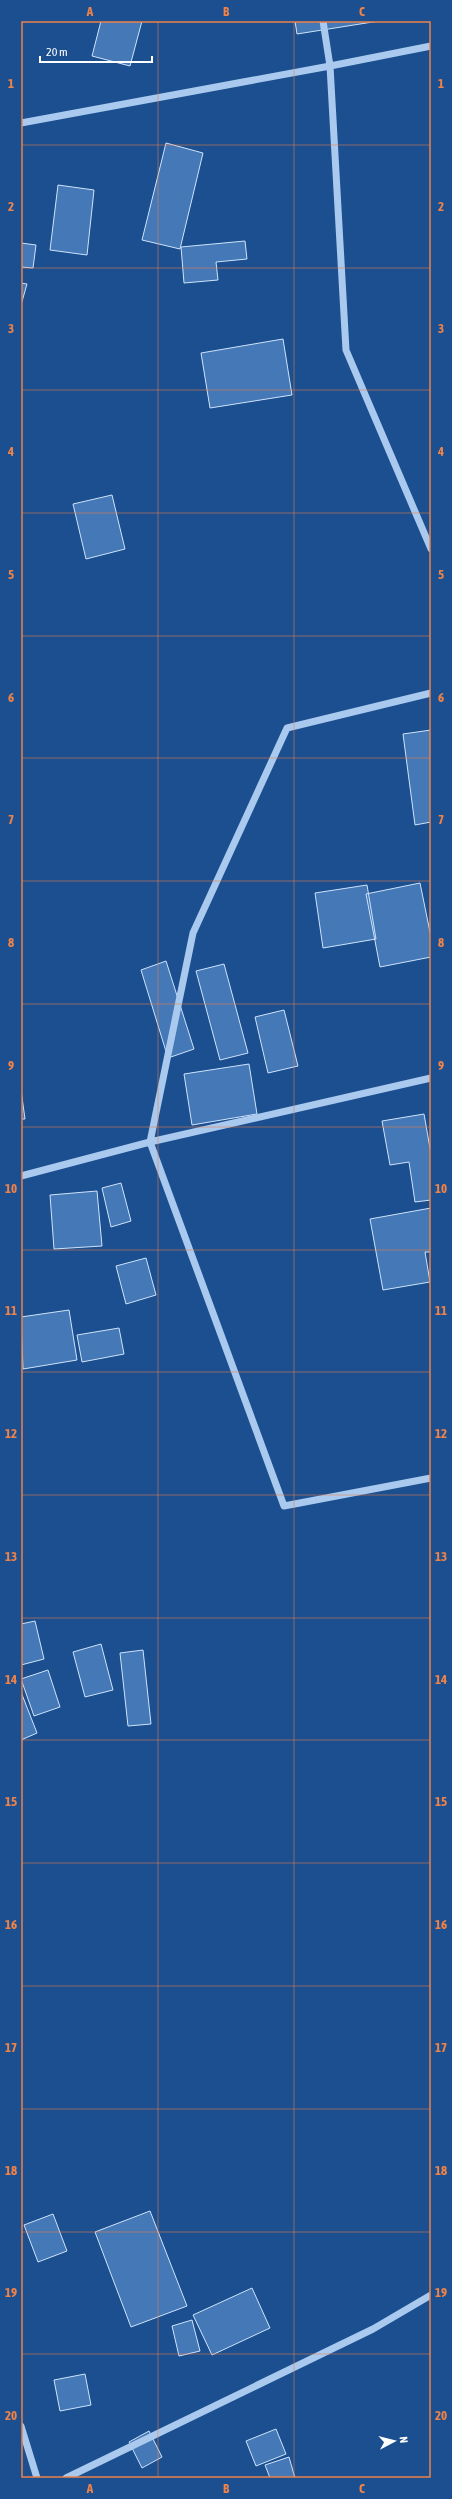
<svg xmlns="http://www.w3.org/2000/svg" width="452" height="2499" viewBox="0 0 452 2499" font-family="'Asap Condensed',sans-serif">
<style>
.building{fill:#4478b7;stroke:#cfe3fa}
.lines{fill:none;stroke-linecap:round;stroke-linejoin:round}
.minor{stroke:#a9c9ee;stroke-width:7}
.grid{fill:none;stroke:#ee8249;stroke-width:1;stroke-opacity:0.55}
.neatline{fill:none;stroke:#ee8249;stroke-width:1.5}
.grid-label{font-size:13px;text-anchor:middle;font-weight:bold;fill:#ee8249}
</style>
<rect width="100%" height="100%" fill="#1b4f8f"/>
<path class="building" d="M101,21H142L130,66L92,56Z
M295,21H379L297,34Z
M166,143L203,153L180,249L142,240Z
M58,185L94,190L87,255L50,250Z
M245,241L247,259L216,262L218,280L184,283L181,247Z
M21,243L36,245L33,268L21,267Z
M21,283L27,284L21,305Z
M283,339L292,395L210,408L201,353Z
M112,495L125,549L86,559L73,504Z
M431,730V822L415,825L403,734Z
M420,883L431,937V957L380,967L366,894Z
M367,885L376,939L323,948L315,893Z
M166,961L194,1049L168,1058L141,970Z
M224,964L248,1053L220,1060L196,971Z
M284,1010L298,1066L268,1073L255,1017Z
M249,1064L257,1114L192,1125L184,1074Z
M21,1090L25,1119H21Z
M424,1114L431,1154V1200L415,1202L409,1162L390,1165L382,1121Z
M121,1183L131,1221L111,1227L102,1188Z
M97,1191L102,1246L54,1249L50,1195Z
M431,1208V1252H425L430,1282L383,1290L370,1219Z
M146,1258L156,1295L126,1304L116,1266Z
M69,1310L77,1360L23,1369L21,1317Z
M119,1328L124,1354L82,1362L77,1335Z
M35,1621L44,1659L21,1665V1624Z
M101,1644L113,1690L85,1697L73,1652Z
M143,1650L151,1724L128,1726L120,1653Z
M48,1670L60,1707L34,1716L21,1679Z
M21,1692L37,1733L21,1740Z
M150,2211L187,2306L131,2327L95,2232Z
M53,2214L67,2251L38,2262L24,2225Z
M252,2288L270,2328L212,2355L193,2315Z
M192,2320L200,2351L179,2356L172,2326Z
M85,2374L91,2405L60,2411L54,2380Z
M276,2429L286,2454L256,2466L246,2441Z
M149,2431L162,2457L142,2468L129,2442Z
M289,2457L295,2478H270L265,2465Z"/>
<g class="lines">
<path class="minor" d="M323,21L330,66L431,46
M21,123L330,66L346,350L431,549
M431,693L287,728L193,933L150,1142L284,1506L431,1478
M21,1176L150,1142L431,1078
M21,2426L37,2478
M66,2478L373,2329L431,2295"/>
</g>
<path class="grid" d="M158,21V2478M294,21V2478M21,145H431M21,268H431M21,390H431M21,513H431M21,636H431M21,758H431M21,881H431M21,1004H431M21,1127H431M21,1250H431M21,1372H431M21,1495H431M21,1618H431M21,1740H431M21,1863H431M21,1986H431M21,2109H431M21,2232H431M21,2354H431"/>
<rect width="452" height="2499" fill="none" stroke="#1b4f8f" stroke-width="44"/>
<g transform="translate(394 2441) rotate(83)" stroke="#1b4f8f" stroke-width="3" paint-order="stroke">
<path d="M0-3L7 15L0 10L-7 15Z" fill="#ffffff"/>
<text y="-6" font-size="11" font-weight="bold" text-anchor="middle" fill="#ffffff">N</text>
</g>
<path d="M40 56v6h112v-6" fill="none" stroke="#ffffff" stroke-width="2"/>
<text x="46" y="56" font-size="12" fill="#ffffff" stroke="#1b4f8f" stroke-width="3" paint-order="stroke">20 m</text>
<rect x="22" y="22" width="408" height="2455" class="neatline"/>
<g class="grid-label">
<text x="90" y="16">A</text>
<text x="226" y="16">B</text>
<text x="362" y="16">C</text>
<text x="11" y="88">1</text>
<text x="441" y="88">1</text>
<text x="11" y="211">2</text>
<text x="441" y="211">2</text>
<text x="11" y="333">3</text>
<text x="441" y="333">3</text>
<text x="11" y="456">4</text>
<text x="441" y="456">4</text>
<text x="11" y="579">5</text>
<text x="441" y="579">5</text>
<text x="11" y="702">6</text>
<text x="441" y="702">6</text>
<text x="11" y="824">7</text>
<text x="441" y="824">7</text>
<text x="11" y="947">8</text>
<text x="441" y="947">8</text>
<text x="11" y="1070">9</text>
<text x="441" y="1070">9</text>
<text x="11" y="1193">10</text>
<text x="441" y="1193">10</text>
<text x="11" y="1315">11</text>
<text x="441" y="1315">11</text>
<text x="11" y="1438">12</text>
<text x="441" y="1438">12</text>
<text x="11" y="1561">13</text>
<text x="441" y="1561">13</text>
<text x="11" y="1684">14</text>
<text x="441" y="1684">14</text>
<text x="11" y="1806">15</text>
<text x="441" y="1806">15</text>
<text x="11" y="1929">16</text>
<text x="441" y="1929">16</text>
<text x="11" y="2052">17</text>
<text x="441" y="2052">17</text>
<text x="11" y="2175">18</text>
<text x="441" y="2175">18</text>
<text x="11" y="2297">19</text>
<text x="441" y="2297">19</text>
<text x="11" y="2420">20</text>
<text x="441" y="2420">20</text>
<text x="90" y="2493">A</text>
<text x="226" y="2493">B</text>
<text x="362" y="2493">C</text>
</g>
</svg>
